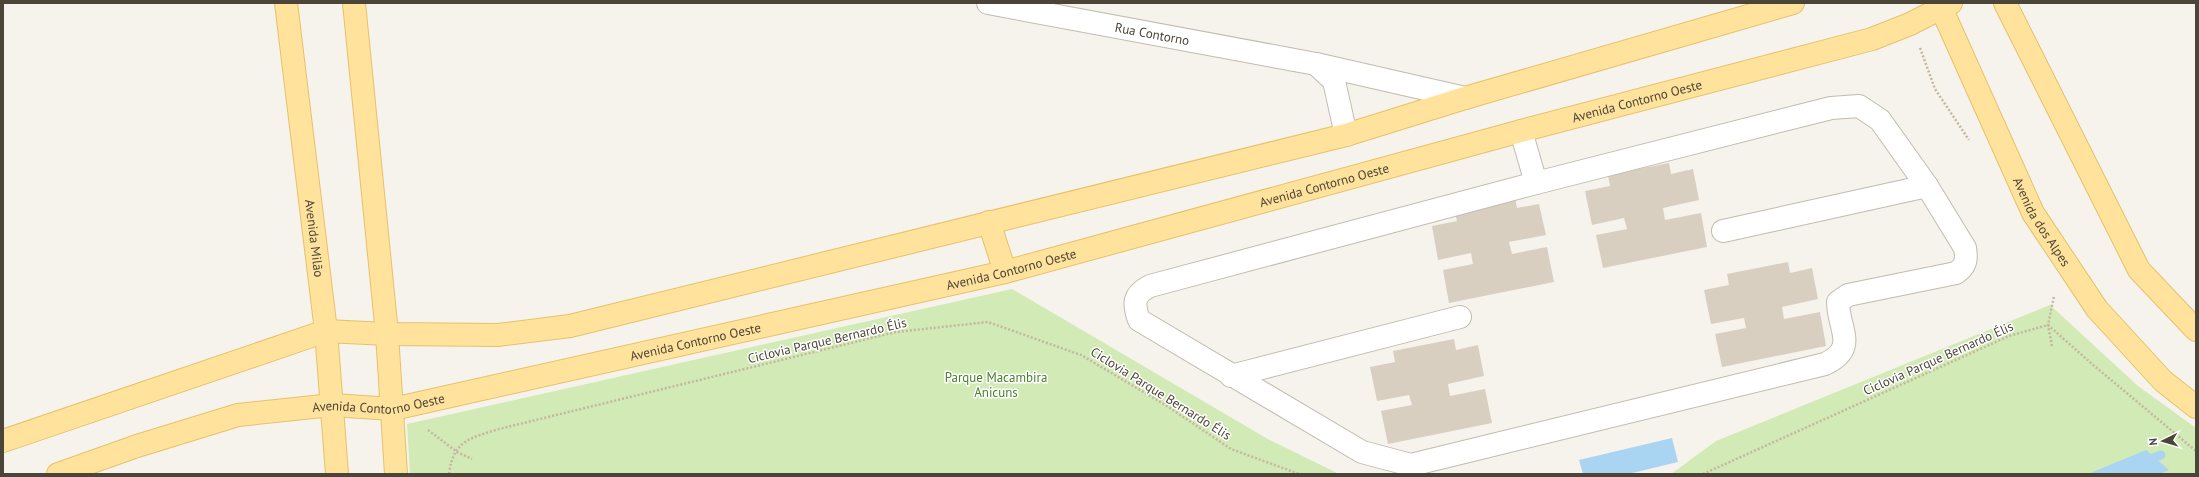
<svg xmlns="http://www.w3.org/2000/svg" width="2199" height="477" viewBox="0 0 2199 477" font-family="'PT Sans',sans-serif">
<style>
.green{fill:#d2eab5}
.water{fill:#a9d4f2}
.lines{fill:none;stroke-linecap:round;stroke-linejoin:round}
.stream{stroke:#a9d4f2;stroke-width:9}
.building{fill:#d8cfc1}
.minor-casing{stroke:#c2bbae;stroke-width:24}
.major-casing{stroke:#e6c16a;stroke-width:24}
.path{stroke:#c4b79f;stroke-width:2.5;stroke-dasharray:2 2;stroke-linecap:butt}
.minor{stroke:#fff;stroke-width:22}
.major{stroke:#ffe39c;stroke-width:22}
.labels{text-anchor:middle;stroke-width:3;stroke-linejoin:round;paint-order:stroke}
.street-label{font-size:13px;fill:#4b4439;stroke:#fff}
.park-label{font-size:13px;fill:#4a7f2a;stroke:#fff}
</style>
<rect width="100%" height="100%" fill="#f6f3ec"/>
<path class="green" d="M1012,289L1266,438L1339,474H410L407,424Z
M2050,305L2138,386L2196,428V474H1671L1716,441Z"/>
<path class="water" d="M1672,438L1678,462L1628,474H1583L1579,460Z
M2146,450L2169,470L2160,474H2088Z"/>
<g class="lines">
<path class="stream" d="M2144,462L2161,455"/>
</g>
<path class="building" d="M1669,163L1671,174L1693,169L1699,200L1663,208L1665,220L1701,213L1707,247L1603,268L1596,235L1627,229L1624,218L1592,225L1585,191L1610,186L1608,175Z
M1515,198L1517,208L1539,204L1546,235L1509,242L1512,254L1547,247L1554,282L1449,303L1443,270L1473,264L1471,253L1438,260L1432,226L1457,221L1454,210Z
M1788,262L1790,273L1812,268L1818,299L1782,307L1784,319L1820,312L1826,346L1722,367L1715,334L1746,328L1744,318L1711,324L1704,290L1729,285L1727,274Z
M1454,339L1456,350L1478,345L1484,376L1448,384L1450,396L1485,389L1492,423L1388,444L1381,411L1412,405L1409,395L1377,401L1370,367L1395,362L1393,351Z"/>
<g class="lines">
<g class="minor-casing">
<g id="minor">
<path id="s1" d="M988,3L1316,64L1465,98"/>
<path d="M1316,64L1334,81L1346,135"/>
<path d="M1859,106L1880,120L1927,186L1965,248C1967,260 1966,266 1956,273L1848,295L1838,302C1838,329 1859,348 1825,364L1411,465L1362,452L1139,320C1133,303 1133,295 1150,286L1536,183L1831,108Z"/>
<path d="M1521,131L1536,183"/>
<path d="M1723,231L1927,186"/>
<path d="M1231,376L1460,317"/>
</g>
</g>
<g class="major-casing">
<g id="major">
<path id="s2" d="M286,3L326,331L337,474"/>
<path d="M354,3L387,334L396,474"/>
<path id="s3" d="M1939,3L2033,213L2097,309L2163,381L2196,407"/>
<path d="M2005,3L2139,270L2196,330"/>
<path d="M989,222L1005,272"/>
<path d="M3,441L326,331L387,334L498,335L570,326L1346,135L1465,98L1793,3"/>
<path id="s4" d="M58,474L137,446L238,415L332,405L393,409L1005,272L1521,131L1872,39L1910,24L1951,3"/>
</g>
</g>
<path class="path" d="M1920,48L1935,89L1969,140
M2052,346L2048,325L2054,296
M428,430L457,452L472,459
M449,474C453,440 471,438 499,429L896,332L988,322L1081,355L1167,406L1231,449L1299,474
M1703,474L2009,336L2048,325L2092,364L2196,451"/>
<use href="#minor" class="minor"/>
<use href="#major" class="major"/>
</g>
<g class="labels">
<g class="street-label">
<text dy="5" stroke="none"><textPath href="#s1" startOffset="167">Rua Contorno</textPath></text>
<text dy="5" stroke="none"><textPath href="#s4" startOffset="1627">Avenida Contorno Oeste</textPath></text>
<text dy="5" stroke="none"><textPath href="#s4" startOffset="1303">Avenida Contorno Oeste</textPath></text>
<text dy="5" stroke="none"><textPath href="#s3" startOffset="242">Avenida dos Alpes</textPath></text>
<text dy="5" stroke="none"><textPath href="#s2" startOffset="237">Avenida Milão</textPath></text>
<text dy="5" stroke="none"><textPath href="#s4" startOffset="979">Avenida Contorno Oeste</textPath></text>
<text transform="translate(827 340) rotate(-13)" y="5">Ciclovia Parque Bernardo Élis</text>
<text dy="5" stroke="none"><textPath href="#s4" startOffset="655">Avenida Contorno Oeste</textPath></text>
<text transform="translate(1938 358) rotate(-24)" y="5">Ciclovia Parque Bernardo Élis</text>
<text transform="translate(1161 393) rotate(32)" y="5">Ciclovia Parque Bernardo Élis</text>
<text dy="5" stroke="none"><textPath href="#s4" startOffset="331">Avenida Contorno Oeste</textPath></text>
</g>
<g class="park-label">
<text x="996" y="382">Parque Macambira<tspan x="996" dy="15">Anicuns</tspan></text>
</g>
</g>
<rect width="2199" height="477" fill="none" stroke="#4b4439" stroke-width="8"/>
<g transform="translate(2163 441) rotate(265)" stroke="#ffffff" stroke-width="3" paint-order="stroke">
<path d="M0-3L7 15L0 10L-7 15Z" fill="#4b4439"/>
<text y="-6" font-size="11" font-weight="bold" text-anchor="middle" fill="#4b4439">N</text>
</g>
</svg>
